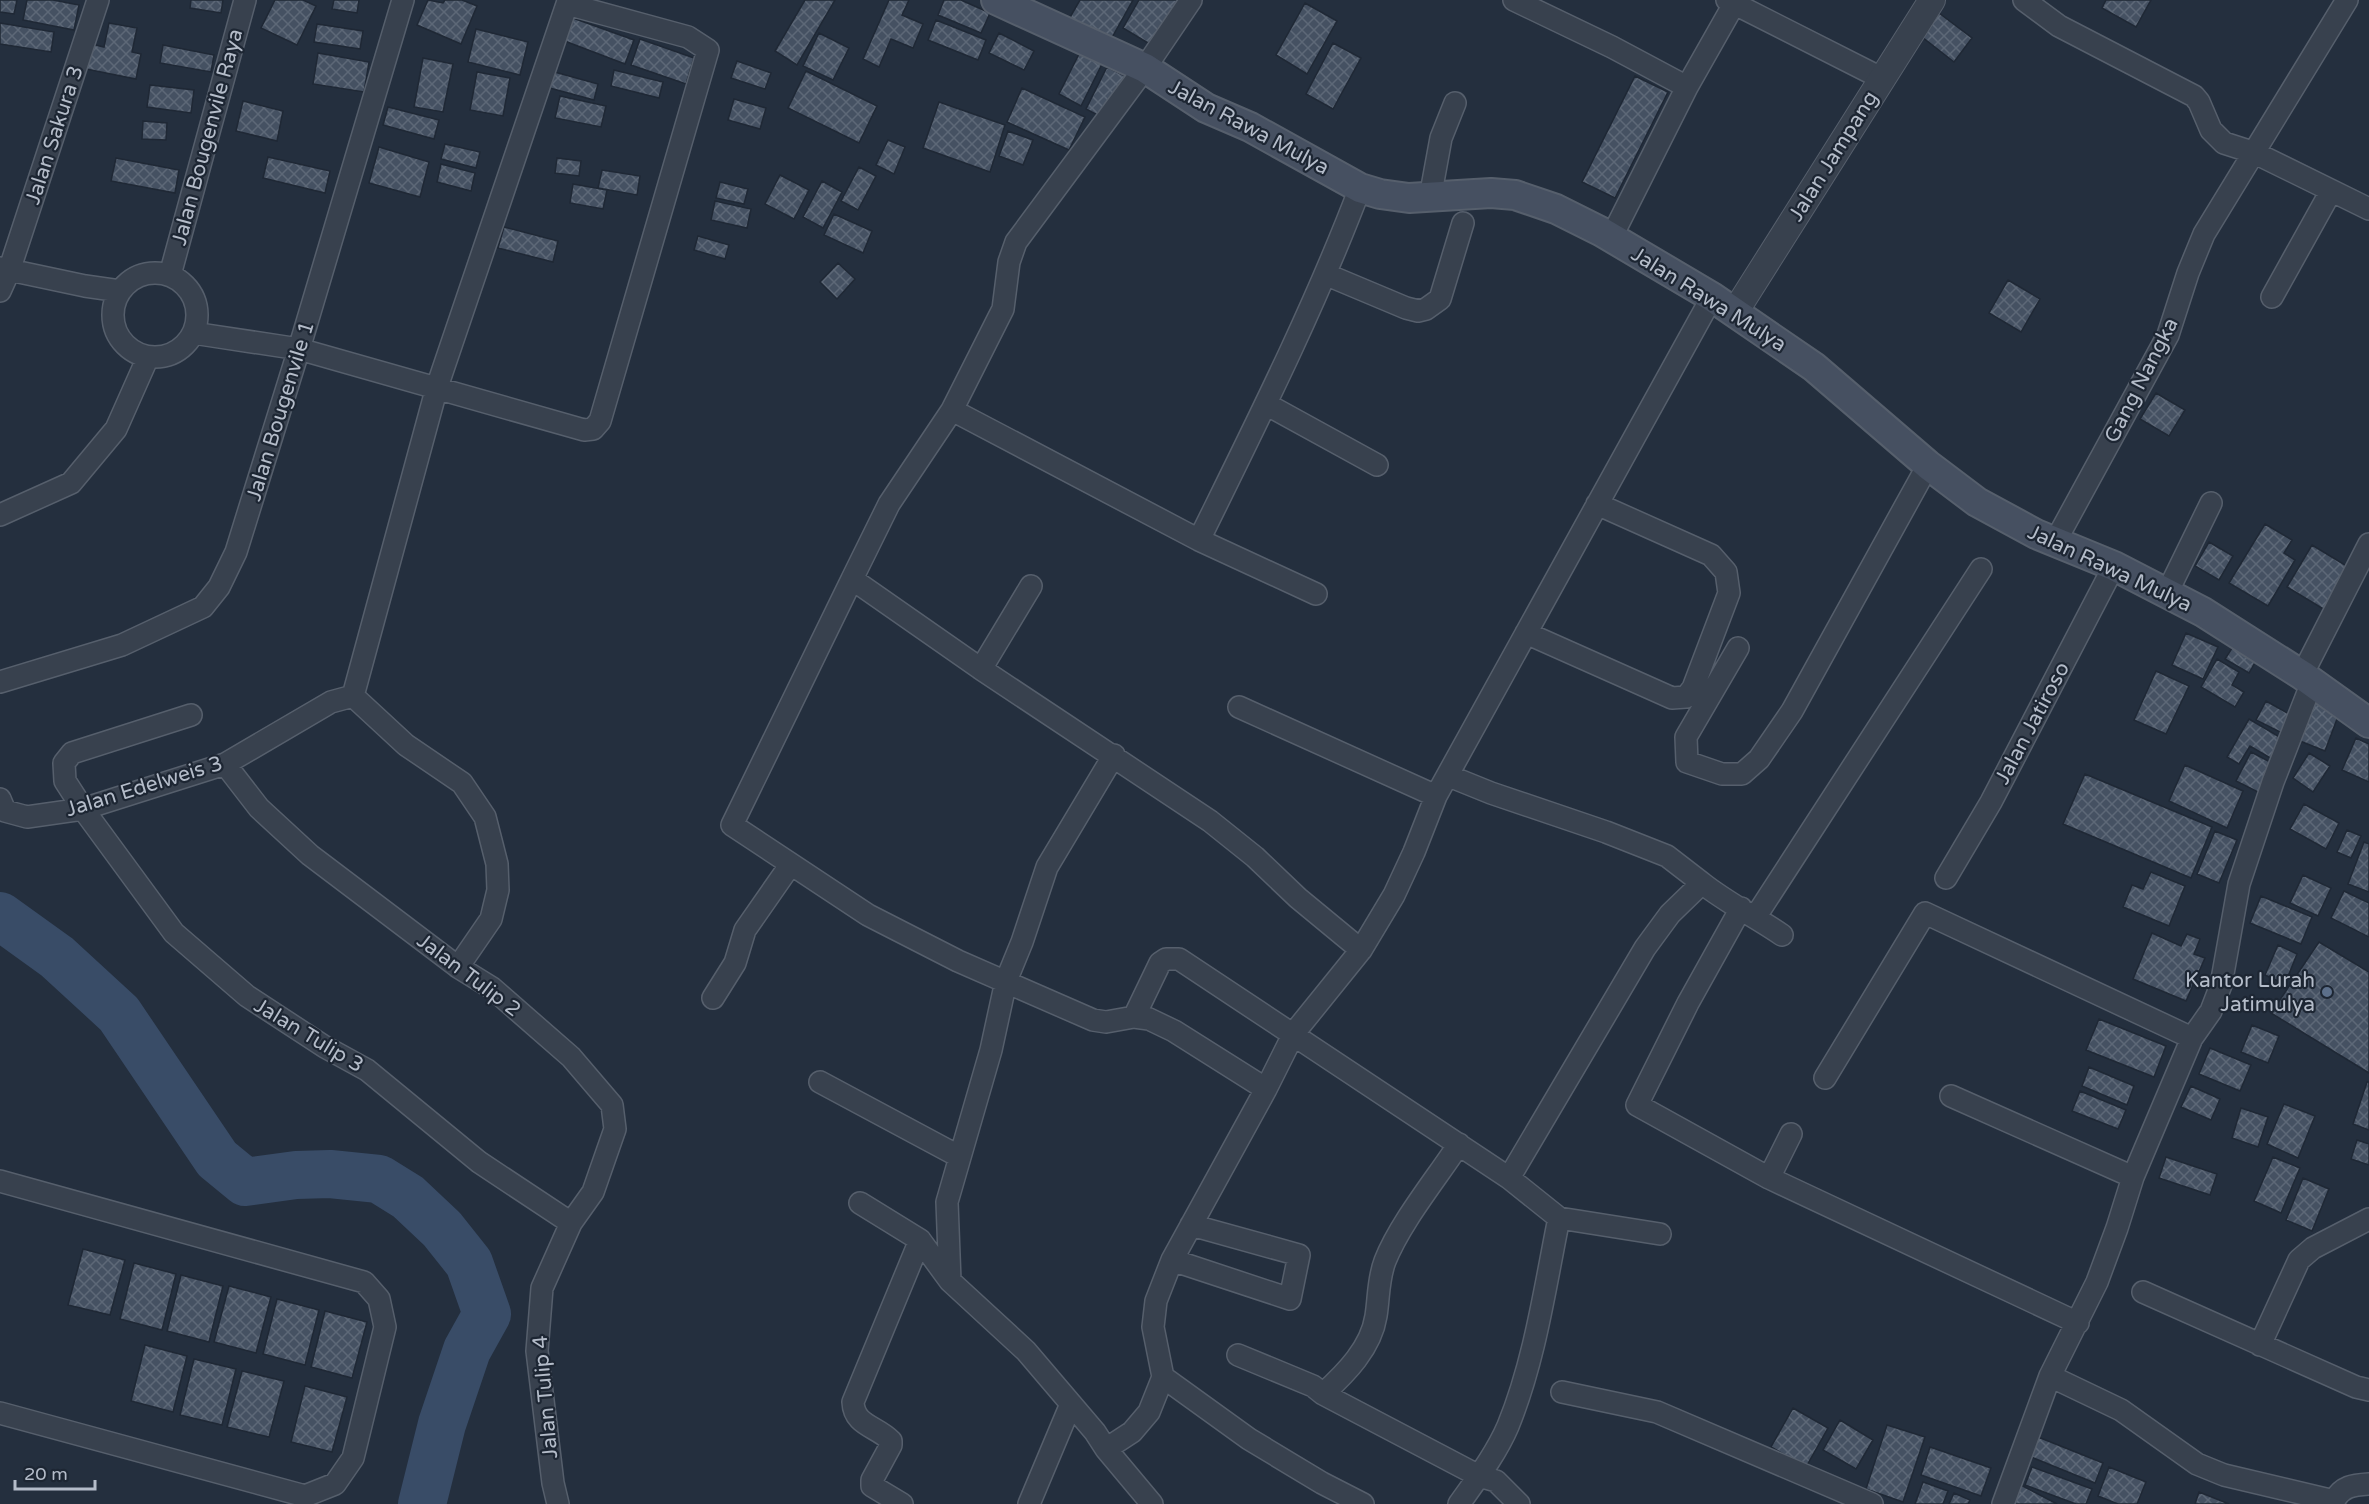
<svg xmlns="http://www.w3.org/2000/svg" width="2369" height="1504" viewBox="0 0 2369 1504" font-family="'Varela Round',sans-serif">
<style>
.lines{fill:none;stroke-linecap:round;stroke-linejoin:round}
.river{stroke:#394c67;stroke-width:48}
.building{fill:url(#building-cross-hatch);stroke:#1f2835;stroke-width:1.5}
.minor-casing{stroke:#565f6c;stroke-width:24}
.tertiary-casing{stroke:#565f6c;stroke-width:28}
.secondary-casing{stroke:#565f6c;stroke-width:32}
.minor{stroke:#38414e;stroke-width:21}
.tertiary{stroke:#38414e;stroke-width:26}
.secondary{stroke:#465061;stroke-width:28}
.service-dot{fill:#5c6f8a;stroke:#1d2633;stroke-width:2}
.labels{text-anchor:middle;stroke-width:4.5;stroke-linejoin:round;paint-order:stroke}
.street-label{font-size:21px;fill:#b4bcc9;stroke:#1d2633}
.poi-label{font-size:21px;fill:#b4bcc9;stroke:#1d2633;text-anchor:end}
</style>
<defs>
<pattern id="building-cross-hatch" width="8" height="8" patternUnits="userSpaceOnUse" patternTransform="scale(1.5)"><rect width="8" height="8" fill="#455162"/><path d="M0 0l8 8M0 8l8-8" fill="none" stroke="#5d6877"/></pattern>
</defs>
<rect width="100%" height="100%" fill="#242f3e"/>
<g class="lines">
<path class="river" d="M0,916L57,957L119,1014L217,1159L245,1182L296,1175L330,1174L379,1179L408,1197L442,1229L469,1263L487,1314L467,1350L442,1424L422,1504"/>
</g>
<path class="building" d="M0,0H17L14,14L0,12Z
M27,0H53L79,5L74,30L23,20Z
M191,0H223L221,13L190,8Z
M275,0H303L316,6L297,45L261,28Z
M334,0H359L357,13L332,9Z
M428,0L443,3L445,0H462L477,6L461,44L417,25Z
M805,0H835L797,65L775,51Z
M889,0H909L902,15L923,24L913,48L891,39L879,67L863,59Z
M944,0H961L990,13L981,33L938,15Z
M1080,0H1133L1110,41L1069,19Z
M1139,0H1180L1153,46L1123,28Z
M2106,0H2151L2136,27L2102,8Z
M1305,3L1337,21L1307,74L1276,55Z
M1935,10L1972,38L1954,62L1917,33Z
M570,17L634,40L625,64L562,40Z
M936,20L986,40L978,60L928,40Z
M0,23L54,32L51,52L0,44Z
M109,23L137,28L132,52L141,54L136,79L86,69L91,44L104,47Z
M317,24L363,31L360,49L314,42Z
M476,29L528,42L520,75L468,62Z
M819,33L849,48L833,80L803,66Z
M999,33L1034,51L1024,70L989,53Z
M640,39L694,58L686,84L631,65Z
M1333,43L1361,58L1333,109L1306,94Z
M163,45L214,55L211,72L160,63Z
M1081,50L1103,62L1081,106L1059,94Z
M318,53L369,62L364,92L313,84Z
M423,58L453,64L443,112L414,107Z
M737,61L771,73L765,89L731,78Z
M1107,67L1125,76L1103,118L1086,109Z
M614,70L663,82L659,98L611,86Z
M551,71L598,84L594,100L546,87Z
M806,71L877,106L859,143L788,108Z
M477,72L510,78L503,116L470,110Z
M1635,76L1668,92L1615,198L1582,182Z
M150,85L194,90L191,113L147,107Z
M1022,88L1085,117L1069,150L1007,122Z
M560,96L606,106L601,127L555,118Z
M734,99L766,108L760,129L728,120Z
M243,101L283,111L277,141L236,131Z
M939,102L1005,125L990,172L923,148Z
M388,107L439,120L434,139L383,125Z
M143,121L167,123L166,140L142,139Z
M1008,131L1033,140L1023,165L999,156Z
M888,140L905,147L894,174L876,165Z
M445,144L480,152L476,168L441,159Z
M379,147L429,162L420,197L369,183Z
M268,157L330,171L325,193L263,178Z
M116,158L179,170L175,193L111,181Z
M557,158L581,161L579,176L555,173Z
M441,164L475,173L471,191L437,182Z
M859,167L876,176L858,210L841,201Z
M602,170L640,176L637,195L598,188Z
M780,175L809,190L794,219L765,204Z
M822,181L842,192L823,228L803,217Z
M720,182L748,189L744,204L716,198Z
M573,184L607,190L603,209L570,203Z
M715,201L751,209L747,228L711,220Z
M834,214L872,231L863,253L824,235Z
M504,227L558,241L553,262L498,248Z
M698,236L729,245L725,259L694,250Z
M838,263L855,279L837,299L820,282Z
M2008,280L2040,299L2021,332L1989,313Z
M2156,393L2185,410L2169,436L2140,419Z
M2265,524L2292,540L2284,553L2295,560L2268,606L2229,583Z
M2209,542L2233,556L2219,580L2195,566Z
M2312,545L2350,568L2325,610L2287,587Z
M2186,633L2218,647L2203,679L2172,665Z
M2234,645L2257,659L2249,673L2225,659Z
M2217,659L2239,672L2232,685L2244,692L2235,707L2201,687Z
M2156,671L2189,686L2166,734L2134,720Z
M2266,701L2291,715L2282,733L2256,720Z
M2315,702L2340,711L2325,751L2300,741Z
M2249,719L2283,739L2272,759L2250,746L2239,764L2227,757Z
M2356,738L2369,744V782L2342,770Z
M2251,752L2274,764L2260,793L2236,781Z
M2309,753L2330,766L2313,792L2293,778Z
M2185,765L2243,791L2227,828L2169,801Z
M2085,774L2212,827L2191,878L2063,824Z
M2304,804L2339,823L2326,849L2290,829Z
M2347,830L2361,836L2351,858L2337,852Z
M2215,831L2237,840L2219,883L2197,874Z
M2364,842L2369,844V892L2348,884Z
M2151,872L2185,886L2169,926L2123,907L2132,885L2143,889Z
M2303,875L2331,888L2318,916L2290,903Z
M2344,891L2369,903V937L2331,918Z
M2261,896L2312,917L2301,944L2250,923Z
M2152,933L2181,946L2187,934L2200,939L2194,954L2205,958L2186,1001L2133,979Z
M2319,942L2369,972V1073L2271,1013Z
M2278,945L2297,954L2285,984L2265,975Z
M2099,1019L2166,1046L2154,1077L2086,1050Z
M2252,1025L2279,1036L2268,1063L2241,1052Z
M2210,1048L2251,1065L2240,1091L2199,1074Z
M2089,1067L2134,1086L2127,1105L2082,1086Z
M2367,1082H2369V1130L2353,1124Z
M2191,1086L2220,1099L2211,1120L2181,1107Z
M2080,1091L2126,1110L2118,1129L2072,1111Z
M2284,1104L2315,1116L2298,1158L2267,1144Z
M2241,1108L2268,1117L2258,1147L2232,1138Z
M2357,1140L2369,1144V1165L2351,1159Z
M2166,1157L2217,1174L2210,1195L2159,1178Z
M2273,1157L2300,1168L2281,1213L2254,1201Z
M2303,1178L2329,1189L2312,1231L2286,1220Z
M83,1249L125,1260L110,1315L68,1305Z
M134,1263L176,1274L162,1330L120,1319Z
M181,1275L223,1286L209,1342L167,1331Z
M229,1286L271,1297L256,1353L214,1342Z
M277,1299L319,1310L305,1365L263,1354Z
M325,1311L367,1322L352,1378L311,1367Z
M145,1345L187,1356L173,1412L131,1401Z
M194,1359L236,1369L222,1425L180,1415Z
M242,1371L284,1381L269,1437L227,1427Z
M305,1386L347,1397L332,1452L291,1442Z
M1793,1408L1828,1428L1806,1467L1771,1447Z
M1840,1420L1873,1440L1856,1469L1823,1450Z
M1887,1425L1925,1437L1903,1502L1866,1489Z
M2038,1437L2103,1463L2095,1483L2031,1457Z
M1930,1447L1991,1468L1981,1496L1921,1475Z
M2032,1467L2092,1489L2086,1504H2076L2025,1485Z
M2109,1467L2146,1482L2137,1504H2118L2098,1496Z
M1923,1482L1948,1491L1943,1504H1915Z
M2019,1484L2057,1504H2009Z
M2199,1492L2229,1504H2195Z
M1954,1493L1970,1500L1968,1504H1949Z"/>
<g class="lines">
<g class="minor-casing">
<path id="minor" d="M1191,0L1145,68L1016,242L1009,262L1003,309L952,410L889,504L852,579L981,669L1210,821L1255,857L1298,898L1361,950L1394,895L1414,852L1436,796
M1514,0L1612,47L1687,87
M1727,0L1881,78
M2024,0L2059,26L2194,96L2199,102L2211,130L2224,143L2255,153L2369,209
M1430,198L1441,138L1455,103
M1611,238L1687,87L1734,4
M0,268L85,286L120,291
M113 315a42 42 0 1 1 84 0a42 42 0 1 1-84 0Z
M1325,274L1406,308L1418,311L1426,309L1440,299L1463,223
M170,275L245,0
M0,291L9,271L98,0
M2272,297L2331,191
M193,333L299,349L584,430L593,429L600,421L708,50L688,37L567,4L437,387L353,696
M1266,404L1377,465
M952,410L1199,540L1316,594
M0,515L71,483L116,429L148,357
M1199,540C1256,424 1314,309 1360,188
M2055,542L2168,335L2188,273L2204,234L2347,0
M852,579L732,825L868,915L958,961L1093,1020L1106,1022L1134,1017L1149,1019L1174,1031L1266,1089
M2167,593L2211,503
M1526,633L1672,698L1686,697L1693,688L1729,593L1726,572L1711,555L1597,504
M1738,648L1686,737L1687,762L1722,774H1742L1759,759L1792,711L1928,465
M981,669L1031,586
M2302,675L2369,544
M0,682L122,645L203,607L219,587L236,552L299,349L403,0
M353,696L406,745L462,783L485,817L497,864L498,890L491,919L458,967
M1239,707L1436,796L1712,297
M191,715L72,753L64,763L65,781L83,809L174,933L247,996L325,1047L367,1070L479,1162L571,1223
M225,764L259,808L310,855L458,967L492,988L571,1057L612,1105L615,1129L593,1192L571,1223L542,1288L537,1351L553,1483L558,1504
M1449,776L1491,793L1606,832L1667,856L1702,883
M0,799L5,811L27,817L83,809L225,764L331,702L353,696
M1946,878L1991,802L2114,566
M1741,908L1688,1003L1637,1105L1769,1178L2078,1323
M1756,916L1981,569
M713,998L735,963L745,930L791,864
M1134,1017L1160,963L1166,959H1179L1509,1178L1559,1218L1660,1234
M1825,1078L1925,913L2192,1038
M820,1082L960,1157
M1951,1096L2133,1177
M1509,1178L1645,948L1670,914L1702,883C1727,903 1756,917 1782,935
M1769,1178L1791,1134
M0,1181L364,1282L379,1299L385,1327L353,1458L335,1484L305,1496L0,1413
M860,1203L920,1240L950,1281L1026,1351L1095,1432L1106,1449L1152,1504
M1172,1260L1290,1299L1299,1255L1191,1225
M950,1281L947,1202L991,1050L1006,981L1022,942L1047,867L1114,755
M2143,1292L2356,1387L2369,1390
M2260,1345L2299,1260L2313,1248L2369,1219
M1238,1355L1313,1386L1323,1394L1479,1476L1496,1481L1519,1504
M2050,1376L2121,1410L2197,1464L2224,1475L2334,1501C2342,1486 2353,1485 2369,1484
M1163,1377L1249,1439L1322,1483L1363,1504
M1562,1392L1657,1412L1872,1504
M1323,1394C1346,1373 1371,1348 1376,1316C1379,1297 1378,1279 1385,1261C1400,1223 1436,1179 1459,1144
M1106,1449L1132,1432L1149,1412L1163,1377L1153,1327L1156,1301L1172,1260L1266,1089L1294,1033L1361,950
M902,1504L872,1486V1480L891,1445V1441C877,1426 854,1426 853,1402L920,1240
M1029,1504L1071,1404
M1459,1504C1476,1480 1496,1454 1508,1426C1535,1360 1545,1287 1559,1218
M2003,1504L2050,1376L2097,1282L2117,1228L2133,1177L2192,1038L2211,1011L2221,985L2239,884L2273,782L2312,682"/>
</g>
<g class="tertiary-casing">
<path id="tertiary" d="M1735,312L1932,0"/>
</g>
<g class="secondary-casing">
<path id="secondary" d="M996,0L1145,68L1206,108L1250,127L1360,188L1380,194L1409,198L1491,193L1515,195L1556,209L1602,232L1712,297L1814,367L1928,465L1977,502L2036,534L2114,566L2203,612L2302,675L2369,723"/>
</g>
<use href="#minor" class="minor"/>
<use href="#tertiary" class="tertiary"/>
<use href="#secondary" class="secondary"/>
</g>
<circle class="service-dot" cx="2327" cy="992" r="6"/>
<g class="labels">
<g class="street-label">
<text transform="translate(1249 127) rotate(28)" y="7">Jalan Rawa Mulya</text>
<text transform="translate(54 135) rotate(-72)" y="7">Jalan Sakura 3</text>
<text transform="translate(207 137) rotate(-75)" y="7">Jalan Bougenvile Raya</text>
<text transform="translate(1833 156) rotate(-58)" y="7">Jalan Jampang</text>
<text transform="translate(1709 299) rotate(32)" y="7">Jalan Rawa Mulya</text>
<text transform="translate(2141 380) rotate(-63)" y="7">Gang Nangka</text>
<text transform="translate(280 411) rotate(-73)" y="7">Jalan Bougenvile 1</text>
<text transform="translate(2110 568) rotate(25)" y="7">Jalan Rawa Mulya</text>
<text transform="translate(2032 723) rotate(-62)" y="7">Jalan Jatiroso</text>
<text transform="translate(144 786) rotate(-17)" y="7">Jalan Edelweis 3</text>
<text transform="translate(469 975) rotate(37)" y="7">Jalan Tulip 2</text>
<text transform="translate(309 1035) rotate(31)" y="7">Jalan Tulip 3</text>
<text transform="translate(545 1397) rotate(-95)" y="7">Jalan Tulip 4</text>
</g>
<g class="poi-label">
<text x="2315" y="987">Kantor Lurah<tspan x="2315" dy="24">Jatimulya</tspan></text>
</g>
</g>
<path d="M15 1480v9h80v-9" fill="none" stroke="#b4bcc9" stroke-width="3"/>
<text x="24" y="1480" font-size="18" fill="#b4bcc9" stroke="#1d2633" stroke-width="4.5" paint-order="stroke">20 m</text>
</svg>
